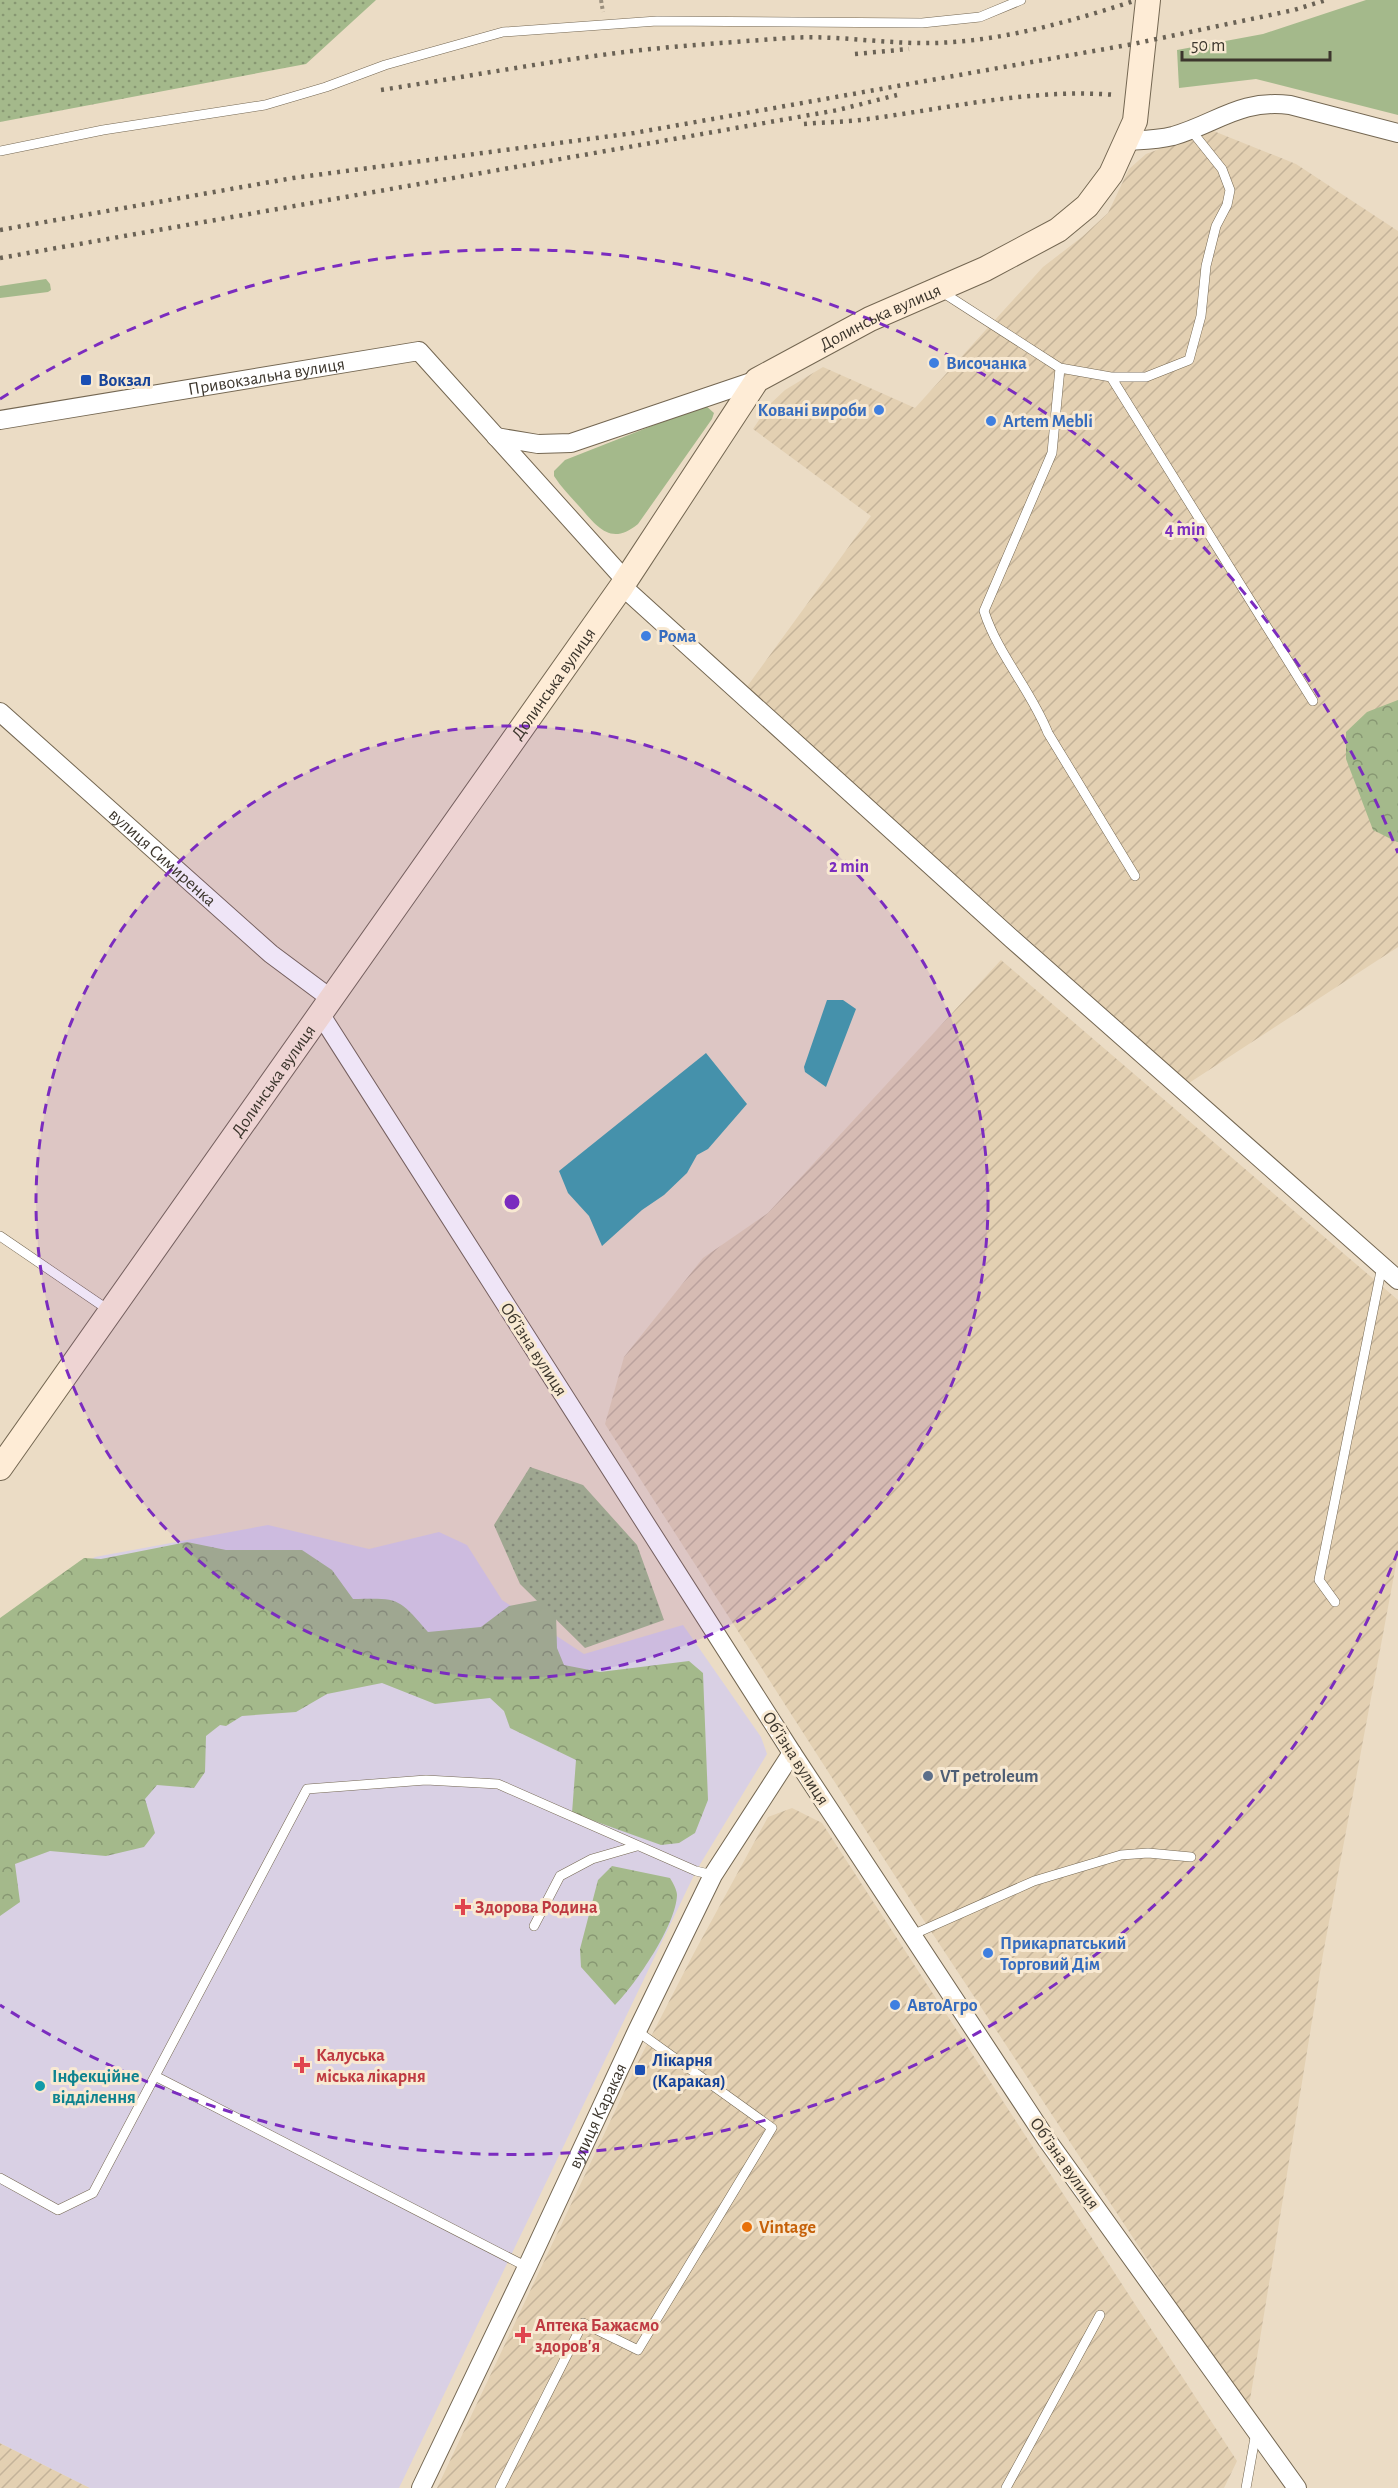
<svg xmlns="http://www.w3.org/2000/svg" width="1398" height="2488" viewBox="0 0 1398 2488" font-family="'Alegreya Sans',sans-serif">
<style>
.industrial{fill:url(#industrial-furrows)}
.medical{fill:#d9d0e4}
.grass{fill:#a4b98b}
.forest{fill:url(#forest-crowns)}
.garden{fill:url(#garden-dots)}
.water{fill:#3ea0a9}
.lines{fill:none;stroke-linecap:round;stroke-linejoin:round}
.lane-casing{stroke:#746752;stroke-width:10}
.street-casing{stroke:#746752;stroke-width:20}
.secondary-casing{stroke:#746752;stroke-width:26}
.path{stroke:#9a8f7e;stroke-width:4;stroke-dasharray:3 3;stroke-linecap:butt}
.lane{stroke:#fff;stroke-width:9}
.street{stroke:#fff;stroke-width:18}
.secondary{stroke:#feecd6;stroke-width:24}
.rail{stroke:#6a6255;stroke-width:4.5;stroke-dasharray:3 6;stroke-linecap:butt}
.ring{fill:none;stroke:#7b2cbf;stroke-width:3;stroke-dasharray:10 8}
.shop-dot{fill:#3f7fe0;stroke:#f8e9d2;stroke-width:2}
.transit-dot{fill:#1a4fb4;stroke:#f8e9d2;stroke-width:2}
.service-dot{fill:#5c6f8a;stroke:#f8e9d2;stroke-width:2}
.health-dot{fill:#e0444e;stroke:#f8e9d2;stroke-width:2}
.culture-dot{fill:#0f9aa8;stroke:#f8e9d2;stroke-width:2}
.food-dot{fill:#e8710a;stroke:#f8e9d2;stroke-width:2}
.labels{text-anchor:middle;stroke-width:6;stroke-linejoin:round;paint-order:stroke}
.street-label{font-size:18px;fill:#3c362d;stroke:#f8e9d2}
.shop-label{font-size:18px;font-weight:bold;fill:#366cbe;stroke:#f8e9d2;text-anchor:start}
.transit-label{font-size:18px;font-weight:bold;fill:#164399;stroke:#f8e9d2;text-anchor:start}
.service-label{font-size:18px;font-weight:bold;fill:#4e5e75;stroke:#f8e9d2;text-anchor:start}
.health-label{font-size:18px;font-weight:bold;fill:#be3a42;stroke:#f8e9d2;text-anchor:start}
.culture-label{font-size:18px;font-weight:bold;fill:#0d838f;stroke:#f8e9d2;text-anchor:start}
.food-label{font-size:18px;font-weight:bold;fill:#c56008;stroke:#f8e9d2;text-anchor:start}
.centre{fill:#7b2cbf;stroke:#f8e9d2;stroke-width:3}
.ring-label{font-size:18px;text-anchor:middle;font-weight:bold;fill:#7b2cbf;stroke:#f8e9d2;stroke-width:6;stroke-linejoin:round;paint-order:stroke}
</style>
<defs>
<pattern id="industrial-furrows" width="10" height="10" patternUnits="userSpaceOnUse" patternTransform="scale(1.5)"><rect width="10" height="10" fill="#e3d0b2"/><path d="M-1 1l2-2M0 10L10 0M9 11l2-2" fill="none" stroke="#c4b399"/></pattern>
<pattern id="forest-crowns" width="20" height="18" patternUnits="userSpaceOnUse" patternTransform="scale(1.5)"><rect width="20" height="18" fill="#a4b98b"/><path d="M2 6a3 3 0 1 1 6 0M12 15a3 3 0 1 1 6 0" fill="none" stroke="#879772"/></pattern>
<pattern id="garden-dots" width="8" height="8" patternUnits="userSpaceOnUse" patternTransform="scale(1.5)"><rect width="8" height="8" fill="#a4b98b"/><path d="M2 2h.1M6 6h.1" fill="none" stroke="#879772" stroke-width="1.8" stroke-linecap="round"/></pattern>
</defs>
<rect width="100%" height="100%" fill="#ebdcc5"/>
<path class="industrial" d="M1211,130L1296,164L1398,231V947L1189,1083L746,688L871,516L753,429L769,405L785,390L823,367L915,408L1043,267L1082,237L1108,213L1129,169L1146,154Z
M1001,960L1398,1300V1554L1323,1954L1248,2412L913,1904L605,1424L624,1357L703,1258L768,1213Z
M792,1808L822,1823L1237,2461L1224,2488H437L641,2056L694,1953L768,1817Z
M0,2443L90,2488H0Z"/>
<path class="medical" d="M268,1525L369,1549L439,1532L467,1545L502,1600L584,1654L683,1625L761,1737L767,1754L696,1871L399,2488H90L0,2443V1619L95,1557Z"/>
<path class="grass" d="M1366,0H1398V115L1256,79L1179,88L1177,50L1263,34Z
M46,279L50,284L51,290L48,292L0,298V286Z
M705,405L714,413L712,419L638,524C610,547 597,526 578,505C570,496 561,487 554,476V471L565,460Z"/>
<path class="forest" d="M1398,700V842H1397L1373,830L1346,759V732L1367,712Z
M187,1542L226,1550H302L332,1570L353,1599C399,1598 398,1597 428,1632L481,1627L509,1606L545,1599L556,1612L557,1648L564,1665L600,1672L689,1661L703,1673L708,1800L695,1833L679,1843L661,1845L572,1813L576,1760L510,1728L504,1711L490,1698L435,1704L382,1683L327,1694L296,1712L242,1716L226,1726L220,1725L206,1736L205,1772L194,1788L157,1785L145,1799L155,1833L144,1847L106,1856L50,1851L15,1864L20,1902L0,1916V1618L84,1558L101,1559Z
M612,1866L670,1878C673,1883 677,1890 677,1895C676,1925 636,1984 615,2005L581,1967L580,1949L598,1880Z"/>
<path class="garden" d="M0,0H376L306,64L0,122Z
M530,1467L583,1485L637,1545L664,1620L585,1648L520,1584L494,1525Z"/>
<path class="water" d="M827,1000H843L856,1009L826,1087L805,1072L804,1067Z
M706,1053L747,1104L708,1149L697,1155L687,1173L664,1195L642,1210L602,1246L589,1216L568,1193L559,1171Z"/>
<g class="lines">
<g class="lane-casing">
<path id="lane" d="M0,151L103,130L265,105L326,87L385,65L503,32L657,21L922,23L980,17L1021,0
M942,292L1060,368L1111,377H1146L1189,360L1201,316L1206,266L1216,226L1227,205L1230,190L1222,169L1190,129
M1060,368L1052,453L984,611C998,655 1031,690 1048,733L1135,876
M1111,377L1313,701
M0,1236L110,1311
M1335,1602L1319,1580L1382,1266
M534,1926L560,1876L592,1859L637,1846
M912,1935L1034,1881L1121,1855L1148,1853L1191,1857
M155,2076L527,2267
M0,2178L58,2210L93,2193L307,1789L426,1780L498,1784L696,1871L713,1875
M500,2488L583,2323L638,2350L772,2128L637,2031
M1006,2488L1100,2315
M1246,2488L1256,2432"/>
</g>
<g class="street-casing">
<g id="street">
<path d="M1126,141C1142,140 1157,140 1173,136C1218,123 1239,99 1290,105L1398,133"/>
<path id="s1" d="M0,420L419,351L626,581"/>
<path d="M496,437L538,444L571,443L757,380"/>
<path d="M622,586L1012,939L1398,1280"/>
<path id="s2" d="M0,712L271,954L330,998"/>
<path d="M319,1012L792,1753L1047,2140L1297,2488"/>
<path id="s3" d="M421,2488L527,2267L637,2031L713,1875L792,1753"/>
</g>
</g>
<g class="secondary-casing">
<g id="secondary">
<path id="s4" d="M0,1468L622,586L757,380L870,319L985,269L1058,230L1087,206L1111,174L1135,121L1148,0"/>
</g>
</g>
<path class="path" d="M601,0L603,12"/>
<use href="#lane" class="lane"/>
<use href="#street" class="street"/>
<use href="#secondary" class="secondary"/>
<path class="rail" d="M855,54L909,49
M381,90C465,77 549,61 633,51C685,45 736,42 788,38C830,35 872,42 915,43C990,45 1066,23 1137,0
M804,124C825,122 847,122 868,119C950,108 1033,88 1116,95
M0,230L293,178L634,133L1133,44L1294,10L1326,0
M0,258L838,110L897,95"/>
</g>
<circle cx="512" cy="1202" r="476" fill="#7b2cbf" fill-opacity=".12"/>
<g class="ring">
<circle cx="512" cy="1202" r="476"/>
<path d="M1398 1551A952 952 0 0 1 0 2005M0 399A952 952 0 0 1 1398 853"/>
</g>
<g class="shop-dot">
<circle cx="934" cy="363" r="6"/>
<circle cx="879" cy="410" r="6"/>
<circle cx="991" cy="421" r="6"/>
<circle cx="646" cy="636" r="6"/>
<circle cx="988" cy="1953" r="6"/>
<circle cx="895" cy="2005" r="6"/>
</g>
<g class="transit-dot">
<rect x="80" y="374" width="12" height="12" rx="3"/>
<rect x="634" y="2064" width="12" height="12" rx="3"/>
</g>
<circle class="service-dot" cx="928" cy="1776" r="6"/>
<g class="health-dot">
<path d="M460 1898h6v6h6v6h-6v6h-6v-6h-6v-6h6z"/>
<path d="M299 2056h6v6h6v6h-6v6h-6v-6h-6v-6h6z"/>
<path d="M520 2326h6v6h6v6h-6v6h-6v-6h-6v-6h6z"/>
</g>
<circle class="culture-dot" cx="40" cy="2086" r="6"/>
<circle class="food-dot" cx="747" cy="2227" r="6"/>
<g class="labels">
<g class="street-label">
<text dy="6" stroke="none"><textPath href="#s4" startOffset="1464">Долинська вулиця</textPath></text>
<text dy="6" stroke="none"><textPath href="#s1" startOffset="270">Привокзальна вулиця</textPath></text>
<text dy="6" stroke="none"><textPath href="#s4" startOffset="960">Долинська вулиця</textPath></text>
<text dy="6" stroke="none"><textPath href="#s2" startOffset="218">вулиця Симиренка</textPath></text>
<text dy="6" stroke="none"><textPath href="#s4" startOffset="474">Долинська вулиця</textPath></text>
<text transform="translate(534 1349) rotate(57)" y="6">Обʼїзна вулиця</text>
<text transform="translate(796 1758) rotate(57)" y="6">Обʼїзна вулиця</text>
<text dy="6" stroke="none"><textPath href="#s3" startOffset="412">вулиця Каракая</textPath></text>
<text transform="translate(1065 2163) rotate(55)" y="6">Обʼїзна вулиця</text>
</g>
<g class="shop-label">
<text x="946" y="369">Височанка</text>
<text x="867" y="416" text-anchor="end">Ковані вироби</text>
<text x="1003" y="427">Artem Mebli</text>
<text x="658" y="642">Рома</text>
<text x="1000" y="1949">Прикарпатський<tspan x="1000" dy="21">Торговий Дім</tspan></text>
<text x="907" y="2011">АвтоАгро</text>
</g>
<g class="transit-label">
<text x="98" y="386">Вокзал</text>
<text x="652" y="2066">Лікарня<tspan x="652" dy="21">(Каракая)</tspan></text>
</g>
<g class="service-label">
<text x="940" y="1782">VT petroleum</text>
</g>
<g class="health-label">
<text x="475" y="1913">Здорова Родина</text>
<text x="316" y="2061">Калуська<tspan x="316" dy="21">міська лікарня</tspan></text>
<text x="535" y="2331">Аптека Бажаємо<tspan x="535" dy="21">здоров'я</tspan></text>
</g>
<g class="culture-label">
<text x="52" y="2082">Інфекційне<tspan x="52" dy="21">відділення</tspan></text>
</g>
<g class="food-label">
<text x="759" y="2233">Vintage</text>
</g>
</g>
<circle cx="512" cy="1202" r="9" class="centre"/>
<g class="ring-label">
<text x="1185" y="535">4 min</text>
<text x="849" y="872">2 min</text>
</g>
<path d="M1182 51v9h148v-9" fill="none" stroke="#3c362d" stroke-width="3"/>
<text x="1191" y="51" font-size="18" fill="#3c362d" stroke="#f8e9d2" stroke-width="4.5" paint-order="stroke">50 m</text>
</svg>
